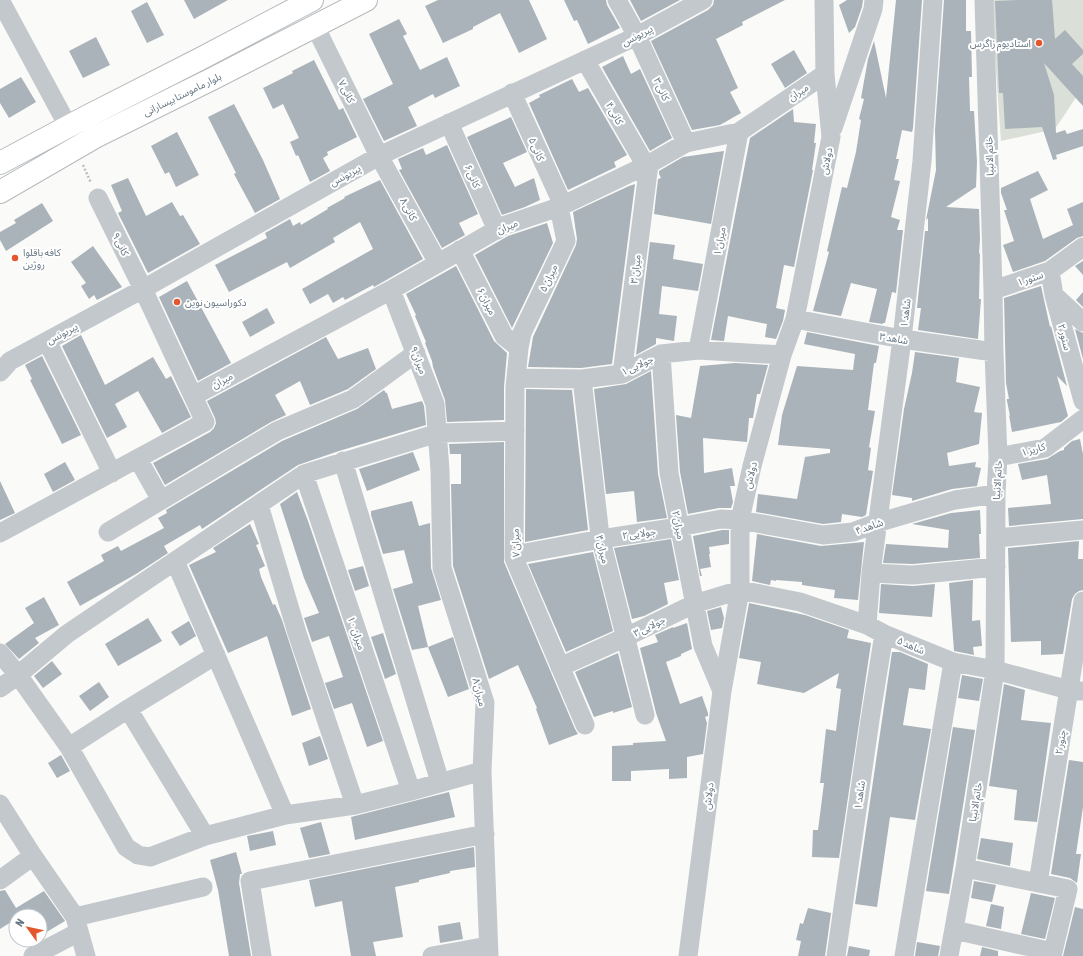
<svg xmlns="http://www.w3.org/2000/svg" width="1083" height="956" viewBox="0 0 1083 956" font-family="'Asap Condensed','Noto Sans Arabic',sans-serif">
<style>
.green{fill:#dadfd7}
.building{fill:#aab3b9}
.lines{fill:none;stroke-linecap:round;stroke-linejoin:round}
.major-casing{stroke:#b5babe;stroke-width:24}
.path{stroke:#bbbfc2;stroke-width:2.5;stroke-dasharray:2 2;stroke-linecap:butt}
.minor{stroke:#c3c8cc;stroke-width:19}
.major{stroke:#fff;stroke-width:22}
.poi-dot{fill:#e4572e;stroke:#fff;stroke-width:1.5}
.labels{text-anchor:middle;stroke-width:4;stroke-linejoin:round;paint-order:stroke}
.street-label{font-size:10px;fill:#657683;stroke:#fff}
.poi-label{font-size:10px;fill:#657683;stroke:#fff;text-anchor:start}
</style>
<rect width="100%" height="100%" fill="#fafaf8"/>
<path class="green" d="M991,0H1083V87L1055,129L1001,141Z"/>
<path class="building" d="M184,0H228L194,19Z
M438,0H529L547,39L519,53L500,13L473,27V29L443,43L425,6Z
M564,0H606L607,5L620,28L588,44L577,20L574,21Z
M630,0H680L641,21Z
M714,0H785L742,22L743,25L716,39L738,88L730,92L741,113L720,125L692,130L651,41L708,10L713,5Z
M847,0H863L862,7L855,27L849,33L839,5Z
M896,0H922L913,128L912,132L902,130L896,159H899L894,180L900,181L891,217L900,220L897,230H903L896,293L892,292L885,323H883V324L869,322L877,289L851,283L841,316L813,311L829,252L827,251L842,187L847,188L856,152L861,120L859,119L864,99L861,98L868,59L874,41L886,98Z
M944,0H966V31H971L972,77H969L970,111H974L977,162L976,187L946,207L979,209L980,239L979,254L980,253L979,299H981L978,339L918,330L921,308H917L925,231H928V218L926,220L936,170L935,130Z
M1018,0H1052L1055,39L1065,30L1083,50V54L1072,64L1083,76V106L1044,63L1054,95L1056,133L1065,130L1067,134L1083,129V146L1056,155L1057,159L1053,160L1042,127L1005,129L1003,93H999L995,1Z
M147,2L164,35L147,43L131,11Z
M399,19L407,34L403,36L420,70L447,57L460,86L435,98L433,94L408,107L417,126L384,141L363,99L393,84L369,34Z
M96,37L110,65L83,78L69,51Z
M794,50L807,73L785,88L771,64Z
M623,56L631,74L640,69L672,138L650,151L602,67Z
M314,60L339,110L343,108L357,137L327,152L328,155L323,158L330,171L310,182L298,155L296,156L290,142L299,138L283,104L273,109L263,88L293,73L292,71Z
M21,77L36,102L9,118L0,103V89Z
M572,79L579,92L588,88L627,155L614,162L616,167L568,190L529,103L540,97L539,95Z
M234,104L263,160L280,199L255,213L234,174L236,173L208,117Z
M793,109L794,122L816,124L814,143H816L812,170H813L794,267L784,265L776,308L785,310L783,321L776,339L765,337L767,324L728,316L724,341L711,340L750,138Z
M511,117L527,152L503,163L515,187L534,178L540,200L525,207L502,215L467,137Z
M177,132L199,175L176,187L169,172L165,174L151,146Z
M447,145L478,214L459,223L465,235L442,248L399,170L402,169L398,159L423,148L426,155Z
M724,151L711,224L654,214L658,179L661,178L659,174V171L683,157Z
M1038,171L1048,190L1030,199L1043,239L1073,225L1067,209L1083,202V236L1077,238L1045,261L1013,272L1003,245L1014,241L1004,210H1007L1001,193V188Z
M128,178L146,216L172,202L180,216L183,215L200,244L148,273L118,213L122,211L111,185Z
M380,180L423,259L374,287L373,285L345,300L343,297L333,303L328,294L310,304L302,289L373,249L360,222L333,238L335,242L290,268L287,262L229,292L215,265L267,238L265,233L290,219L293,226L300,222L301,225L328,209L327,208L345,198L344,197Z
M635,184L612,364L581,368L528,367L533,337L576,245L577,239L573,212L629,186Z
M42,203L53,221L6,251L0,240V232L16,223L14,220Z
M547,223L553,243L512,328L475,255L508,236Z
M650,242L675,245L673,259L703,264L698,291L662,286L659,314L677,316L674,341L656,338V344L636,355Z
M93,246L122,287L97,300L94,295L89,299L81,286L86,283L71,262Z
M1083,261V275L1075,266Z
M456,266L494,341L507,353L504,387V420L447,422L445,400L433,367L432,361L425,343L426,342L415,316L416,315L406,294Z
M187,281L231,363L198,381L159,297Z
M1041,286L1050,327L1051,326L1067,386L1057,376L1068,416L1061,422L1012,432L1009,415L1010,416L1007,401V399H1009L1006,383L1004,298Z
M1083,292V307L1076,300Z
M267,308L275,323L250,337L242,322Z
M1075,329L1083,333V359Z
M807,332L879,346L876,363H874L868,410L875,411L869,447L871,448L868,470L873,471L866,515L862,517L842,514L841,522L823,524L756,512L758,494L797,499L805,457L830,453V449L778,445L782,415L797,366L853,370L855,354L804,344Z
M81,335L105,385L153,357L166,379L171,376L191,417L162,433L138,391L115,404L127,427L107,438L62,346Z
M326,337L338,359L368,348L376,369L348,389L310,405L300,381L275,395L286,415L271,422L165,485L153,463L210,432L214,428L216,423L215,418L207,401Z
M915,352L959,358L956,382L980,387L974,412L982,413L979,444L947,453L949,466L976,462L975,467L981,468L977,486L952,489L912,501V498L892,495L904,409L912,373Z
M42,356L81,435L62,444L30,380L32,379L25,365Z
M735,363L768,365L760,394H757L753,418H749L747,442L703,438L704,473L732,468L735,486H730L733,502L731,508H719L688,514L680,472L676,415L691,418L700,366Z
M651,371L658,474L667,518L637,522L634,491L606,494L594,389L626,384Z
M526,389L572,390L588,530L525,542Z
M384,390L386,393H387L392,409L422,401L424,406L426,425L339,451L298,465L202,529L200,525L164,546L168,553L136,574L80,606L67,582L104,561L101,555L118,546L121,551L164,528L158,518L167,513L166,510L282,441L357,409Z
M1080,439L1083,454V519L1009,526L1008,508L1051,504L1047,475L1022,480L1018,464L1047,459L1060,451L1064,450V448L1072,441Z
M504,442V562L575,729L578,734L549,745L536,709L537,708L518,665L489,679L453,566L451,484H461V454H450L449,444Z
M413,452L420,470L367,491L359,469Z
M65,462L75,480L53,492L44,474Z
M0,481L15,513L0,520Z
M297,492L308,521L383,741L367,747L352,703L334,709L325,683L343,677L329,636L312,642L304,618L319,613L304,578L280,504Z
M412,501L419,526L430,523L431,568L441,600L418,606L428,647L412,650L393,589L413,583L404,550L383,554L371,515V511Z
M980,510L981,534H979L980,558L913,564L883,563L886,544L948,548L949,530L912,524L951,513Z
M250,524L259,544L256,545L265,566L259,569L261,577L273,605L275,604L282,620L311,709L292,716L267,636L228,653L189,565L216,552L213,548Z
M722,530H729V544L709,547L710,554H709L711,567L700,569L702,576H700L693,536Z
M757,534L821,546L864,542L858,600L834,598L835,590L802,585V582L776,580V581L771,580L770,585L752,581Z
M671,539L679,580L664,583L668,604L644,616L632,619L614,548Z
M1079,541L1078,559H1083V590L1079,591L1075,594L1072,599L1063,654L1041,655V641L1011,642L1008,548Z
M593,552L613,631L566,652L528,564Z
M363,566L369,586L355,591L348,570Z
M973,580L972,621L980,620L982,646L973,647L974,655L954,651L949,583Z
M881,584L913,586L935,584L932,617L879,613Z
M44,597L59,625L35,638L39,643L19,659L5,644L34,623L25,608Z
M749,603L805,615L849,630L847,638L871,643L839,858L812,857L813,830H818L824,783H820L826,729L836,731L841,689L836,688L839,673L804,693L757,684L761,662L739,658Z
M721,607L724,618L722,628L711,630L707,611Z
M148,618L162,641L118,666L105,644Z
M189,621L196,636L180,646L171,632Z
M687,623L692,649L681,654V656L666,662L680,704L702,696L708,713V716L705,717L707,723L703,754L687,757V778L669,779V769L631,771V781H612V746L633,745V743L666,741L656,713L640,648L658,642L655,635L673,627V628Z
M383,633L396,674L385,679L371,637Z
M453,637L469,689L448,697L428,647Z
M892,652H900L928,664L925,690L909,688L903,725L931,729L915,820L890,817L877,907L855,904Z
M618,653L632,707L613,713V711L594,717L575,672Z
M52,661L62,674L43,688L34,676Z
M962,675L983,679L979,701L958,698Z
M99,682L109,697L90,711L79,696Z
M1004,684L1025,690L1021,720L1051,723L1037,822L1014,820L1017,790L989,786Z
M953,727L975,730L949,894L926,891Z
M320,736L328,759L309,766L302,743Z
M61,755L70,771L57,778L48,763Z
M1069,760L1083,762V807L1076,854H1081L1077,883L1070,878L1051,874Z
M449,792L455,817L355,840L351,817Z
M321,822L330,854L309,858L300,828Z
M273,831L276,845L250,851L247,836Z
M981,838L1013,843L1010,866L977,859Z
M474,847L475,867L450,871V873L419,880V882L395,887L403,937L373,942L376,956H351L342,901L315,907L309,880Z
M236,852L242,874H240L239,883L251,956H229L218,890L210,860Z
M974,881L996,885L992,902L971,898Z
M5,890L16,908L44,891L65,921L40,936V916H16V919L0,929V891Z
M1031,893L1055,898L1045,939L1021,934Z
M991,904L1004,907L1001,929L986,926Z
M1075,907L1083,909V956H1063Z
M808,908L831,913L825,956H798L801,941L796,940L800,923L803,924Z
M460,922L463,939L440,943L438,926Z
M917,942L940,946L938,956H915Z
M849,946L870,950L869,956H847Z
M982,947L998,951V956H980Z"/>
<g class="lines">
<g class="major-casing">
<path id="major" d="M0,163L86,117L200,59L312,0
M0,192L95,137L212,79L366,0"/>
</g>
<path class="path" d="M83,165L91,183"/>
<path class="minor" d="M0,0L68,126
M617,0L637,36L686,143
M315,26L379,156L438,263
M585,60L646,166
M512,93L563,205
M449,123L497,230
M833,128L873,9L874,0
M559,207L566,241L522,333L519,348L515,387L514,558L585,725
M460,250L504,336L519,348
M1050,271L1054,295L1083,401
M391,290L435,404L440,470L442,568L485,703L482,771L489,956
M993,290L1050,271L1083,247
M1054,295L1083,322
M795,319L902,339L994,352
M47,341L112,473
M698,350L739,132
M661,354L669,473L703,646L722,691
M0,372L10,361L143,289L379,156L637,36L703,0
M622,374L649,164
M516,378L582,379L622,374L661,354L698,350L782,355
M582,379L600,536L645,715
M193,396L391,290L503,226L559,207L649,164L686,143L739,132L825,74
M998,457L1045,448L1083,419
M138,459L161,500
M343,461L440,782
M304,474L411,791
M259,505L297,633L355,805
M108,532L277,431L353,399L416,353
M0,533L205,422L143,289L98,198
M996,538L1083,530
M514,555L601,539L679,527L721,519L740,520L823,535L853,532L877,523L955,500L996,494
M175,561L285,815
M871,573L913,575L996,567
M867,625L871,573L902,339L922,161L933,0
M0,653L18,675L69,747L126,847L138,855L150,857L205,836L285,815L355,805L411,791L482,771
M560,667L626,637L694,604L740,590L800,602L867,625L884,634L953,662L995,670L1069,690L1083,691
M0,688L18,675L67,634L304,474L438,433L515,431
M128,709L205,836
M69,747L128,709L216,655
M0,804L33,856L75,917L86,956
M965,868L1068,889L1052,956
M0,880L33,856
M1038,883L1083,601
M75,917L203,887
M954,930L1053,952
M33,956L79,932
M262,956L250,881L485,834
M432,956L488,946
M688,956L722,691L740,590V520L752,466L782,355L795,319L831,137L825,74L824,0
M836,956L870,720L884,634
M904,956L953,662
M949,956L965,868L995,670L996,494L998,457L994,352L993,290L984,0"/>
<use href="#major" class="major"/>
</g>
<g class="poi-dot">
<circle cx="1039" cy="43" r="4"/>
<circle cx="15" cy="258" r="4"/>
<circle cx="177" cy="302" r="4"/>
</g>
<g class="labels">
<g class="street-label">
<text transform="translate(637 35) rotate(-27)" y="4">پیریونس</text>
<text transform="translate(662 89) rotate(65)" y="4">کانی ۳</text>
<text transform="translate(347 91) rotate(64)" y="4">کانی ۷</text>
<text transform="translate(798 92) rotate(-34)" y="4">میران</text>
<text transform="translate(182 94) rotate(-26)" y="4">بلوار ماموستا بیسارانی</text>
<text transform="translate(615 113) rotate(60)" y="4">کانی ۴</text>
<text transform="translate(537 149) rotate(66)" y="4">کانی ۵</text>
<text transform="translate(989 156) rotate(-92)" y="4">خاتم الانبیا</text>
<text transform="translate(826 161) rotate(-79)" y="4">دولاش</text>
<text transform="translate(345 175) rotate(-29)" y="4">پیریونس</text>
<text transform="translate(473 176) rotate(66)" y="4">کانی ۶</text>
<text transform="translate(409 209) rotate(61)" y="4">کانی ۸</text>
<text transform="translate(507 226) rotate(-23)" y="4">میران</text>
<text transform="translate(719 241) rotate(-79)" y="4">میران ۱</text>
<text transform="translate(121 244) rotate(63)" y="4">کانی ۹</text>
<text transform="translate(635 269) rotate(-83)" y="4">میران ۳</text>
<text transform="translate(548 278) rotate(-65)" y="4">میران ۵</text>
<text transform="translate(1030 278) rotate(-18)" y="4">سنور ۱</text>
<text transform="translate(487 301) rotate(63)" y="4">میران ۶</text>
<text transform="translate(905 313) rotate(-83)" y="4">شاهد ۱</text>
<text transform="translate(62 333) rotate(-28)" y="4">پیریونس</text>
<text transform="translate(1065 337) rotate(75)" y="4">سنور ۲</text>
<text transform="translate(894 338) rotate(10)" y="4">شاهد ۳</text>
<text transform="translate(419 360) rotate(69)" y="4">میران ۹</text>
<text transform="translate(637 365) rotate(-25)" y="4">جولایی ۱</text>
<text transform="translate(222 380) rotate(-28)" y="4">میران</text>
<text transform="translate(1033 449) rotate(-16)" y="4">کاریز ۱</text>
<text transform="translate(750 475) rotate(-77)" y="4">دولاش</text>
<text transform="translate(997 480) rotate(-87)" y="4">خاتم الانبیا</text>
<text transform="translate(679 525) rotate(79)" y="4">میران ۲</text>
<text transform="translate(869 526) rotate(-19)" y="4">شاهد ۴</text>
<text transform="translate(639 533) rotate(-8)" y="4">جولایی ۲</text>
<text transform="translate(515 543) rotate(-92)" y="4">میران ۷</text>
<text transform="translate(603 549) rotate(77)" y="4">میران ۴</text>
<text transform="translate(649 626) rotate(-26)" y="4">جولایی ۳</text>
<text transform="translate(357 633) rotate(71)" y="4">میران ۱۰</text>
<text transform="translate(911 645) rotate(23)" y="4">شاهد ۵</text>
<text transform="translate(480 692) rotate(76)" y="4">میران ۸</text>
<text transform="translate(1060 742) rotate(-81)" y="4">چنور ۲</text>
<text transform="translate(859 795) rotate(-82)" y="4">شاهد ۱</text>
<text transform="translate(708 796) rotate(-83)" y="4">دولاش</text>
<text transform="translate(975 802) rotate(-81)" y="4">خاتم الانبیا</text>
</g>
<g class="poi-label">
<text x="1031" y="47" text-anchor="end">استادیوم زاگرس</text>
<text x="23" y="256">کافه باقلوا<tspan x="23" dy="12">روژین</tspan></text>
<text x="185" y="306">دکوراسیون نوین</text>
</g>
</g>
<g transform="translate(28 928) rotate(303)"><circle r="19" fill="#ffffff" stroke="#c1c8cd"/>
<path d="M0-3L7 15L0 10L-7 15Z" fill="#e4572e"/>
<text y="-6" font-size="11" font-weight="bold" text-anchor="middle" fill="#657683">N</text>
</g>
</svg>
